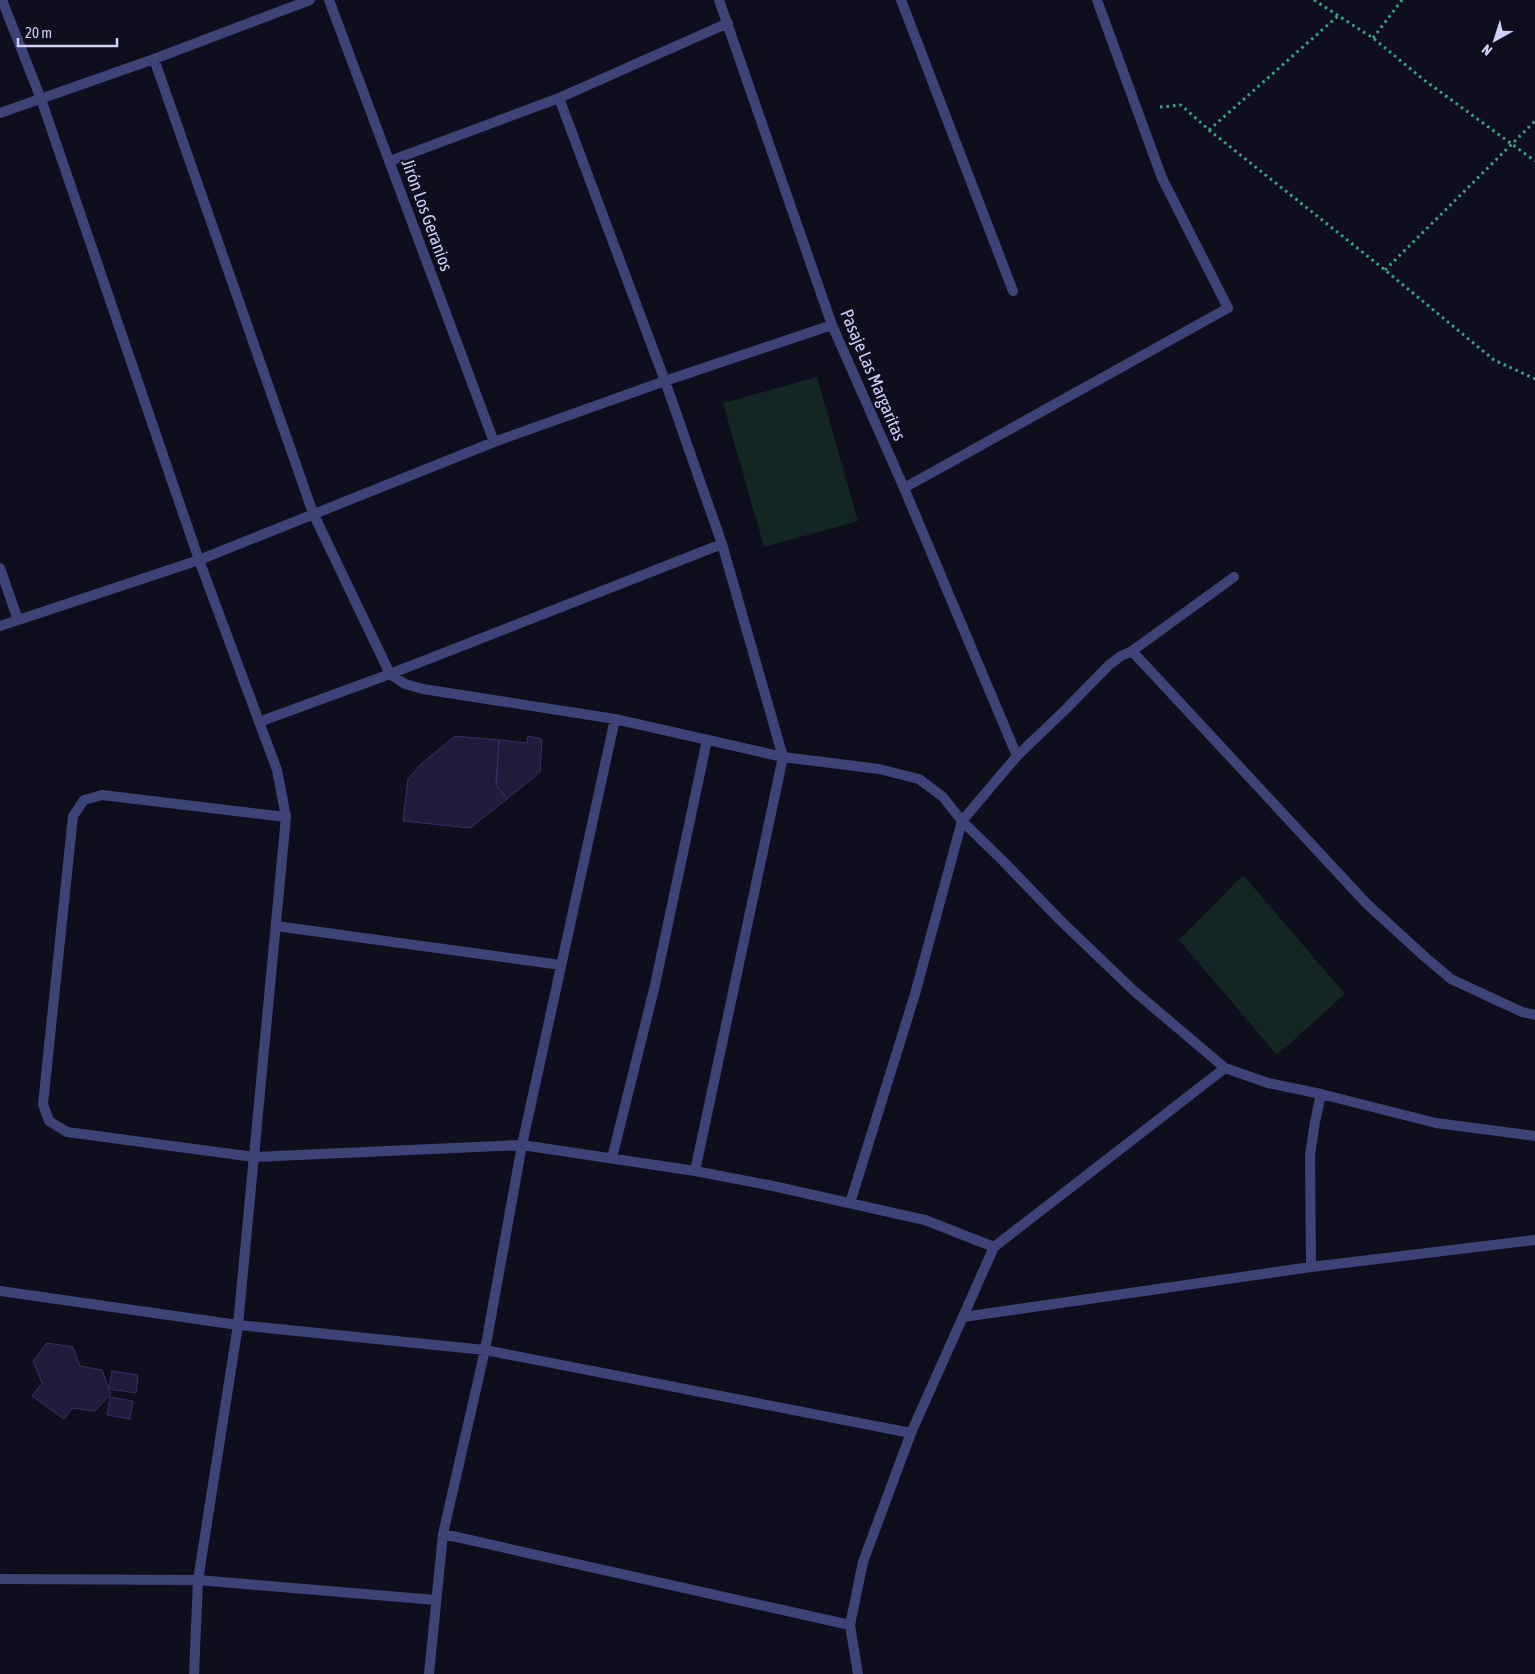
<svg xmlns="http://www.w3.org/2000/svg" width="1535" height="1674" viewBox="0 0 1535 1674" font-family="'Asap Condensed',sans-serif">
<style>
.green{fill:#122623}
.building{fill:#1f1c3c;stroke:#353165}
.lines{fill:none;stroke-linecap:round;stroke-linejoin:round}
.path{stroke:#3aa390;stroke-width:3;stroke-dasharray:2.5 4;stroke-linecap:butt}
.minor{stroke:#3e4377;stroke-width:10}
.tertiary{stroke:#3e4377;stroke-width:10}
.labels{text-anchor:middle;stroke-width:4;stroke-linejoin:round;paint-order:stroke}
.street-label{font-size:18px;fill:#cfcffa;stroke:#0f0e1d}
</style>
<rect width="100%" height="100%" fill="#0f0e1d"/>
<path class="green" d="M817,377L858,521L764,547L723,403Z
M1243,875L1345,994L1277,1055L1179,940Z"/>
<path class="building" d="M455,736L499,740L496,785L507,799L470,828L403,821L408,779L419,766Z
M528,736L542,739L540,772L507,799L496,785L499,740L527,743Z
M47,1343L73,1347L80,1366L102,1370L111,1394L95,1411L73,1408L64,1419L32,1396L42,1383L33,1361Z
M112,1371L138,1375L136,1393L109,1389Z
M110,1397L133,1401L130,1419L107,1415Z"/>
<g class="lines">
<path class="path" d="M1314,0L1373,38L1424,80L1535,161
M1373,38L1402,0
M1160,107L1181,105L1209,130L1385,270L1494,360L1535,379
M1209,130L1339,15
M1385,270L1535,121"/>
<path class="minor" d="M329,0L494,442
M719,0L832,325L904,488L1017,756
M901,0L1013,291
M154,59L313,513L390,674L405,684L423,689L615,719L783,757L879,769L919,779L943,797L962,821L1003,861L1060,920L1134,991L1225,1068L1268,1083L1321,1094L1436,1123L1535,1136
M559,98L665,381L722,544L783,757L695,1171
M0,113L154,59L310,0
M390,161L559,98L728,23
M904,488L1228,308L1162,178L1097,0
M0,568L18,620
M0,626L199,560L494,442L665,381L832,325
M1132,651L1367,904L1425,957L1451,979L1522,1012L1535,1015
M259,722L390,674L722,544
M286,817L102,795L84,800L73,816L43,1104L49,1121L67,1132L254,1157L522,1145L695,1171L773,1186L925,1220L994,1247
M276,926L561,965
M612,1158L655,985L707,740
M850,1203L915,994L962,821L1017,756L1066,709L1109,665L1121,656L1132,651L1234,577
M1311,1267L1310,1155L1315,1122L1321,1094
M0,1291L238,1325L485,1350L911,1433
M963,1317L1311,1267L1535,1240
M443,1534L850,1625
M0,1579L198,1580L436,1600
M429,1674L443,1534L485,1350L522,1145L615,719
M858,1674L850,1625L863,1562L911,1433L994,1247L1225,1068"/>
<path class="tertiary" d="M2,0L41,99L199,560L277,770L286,817L238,1325L198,1580L194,1674"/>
</g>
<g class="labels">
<g class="street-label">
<text transform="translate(427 215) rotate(70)" y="6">Jirón Los Geranios</text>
<text transform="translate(873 375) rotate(67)" y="6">Pasaje Las Margaritas</text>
</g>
</g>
<g transform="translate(1495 40) rotate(219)" stroke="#0f0e1d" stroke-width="4" paint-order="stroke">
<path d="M0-4L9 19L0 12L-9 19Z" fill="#cfcffa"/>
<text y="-8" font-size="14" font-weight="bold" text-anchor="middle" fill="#cfcffa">N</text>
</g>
<path d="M18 38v8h99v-8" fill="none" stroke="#cfcffa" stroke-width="2.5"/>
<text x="25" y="38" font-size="15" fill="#cfcffa" stroke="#0f0e1d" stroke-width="4" paint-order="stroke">20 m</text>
</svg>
